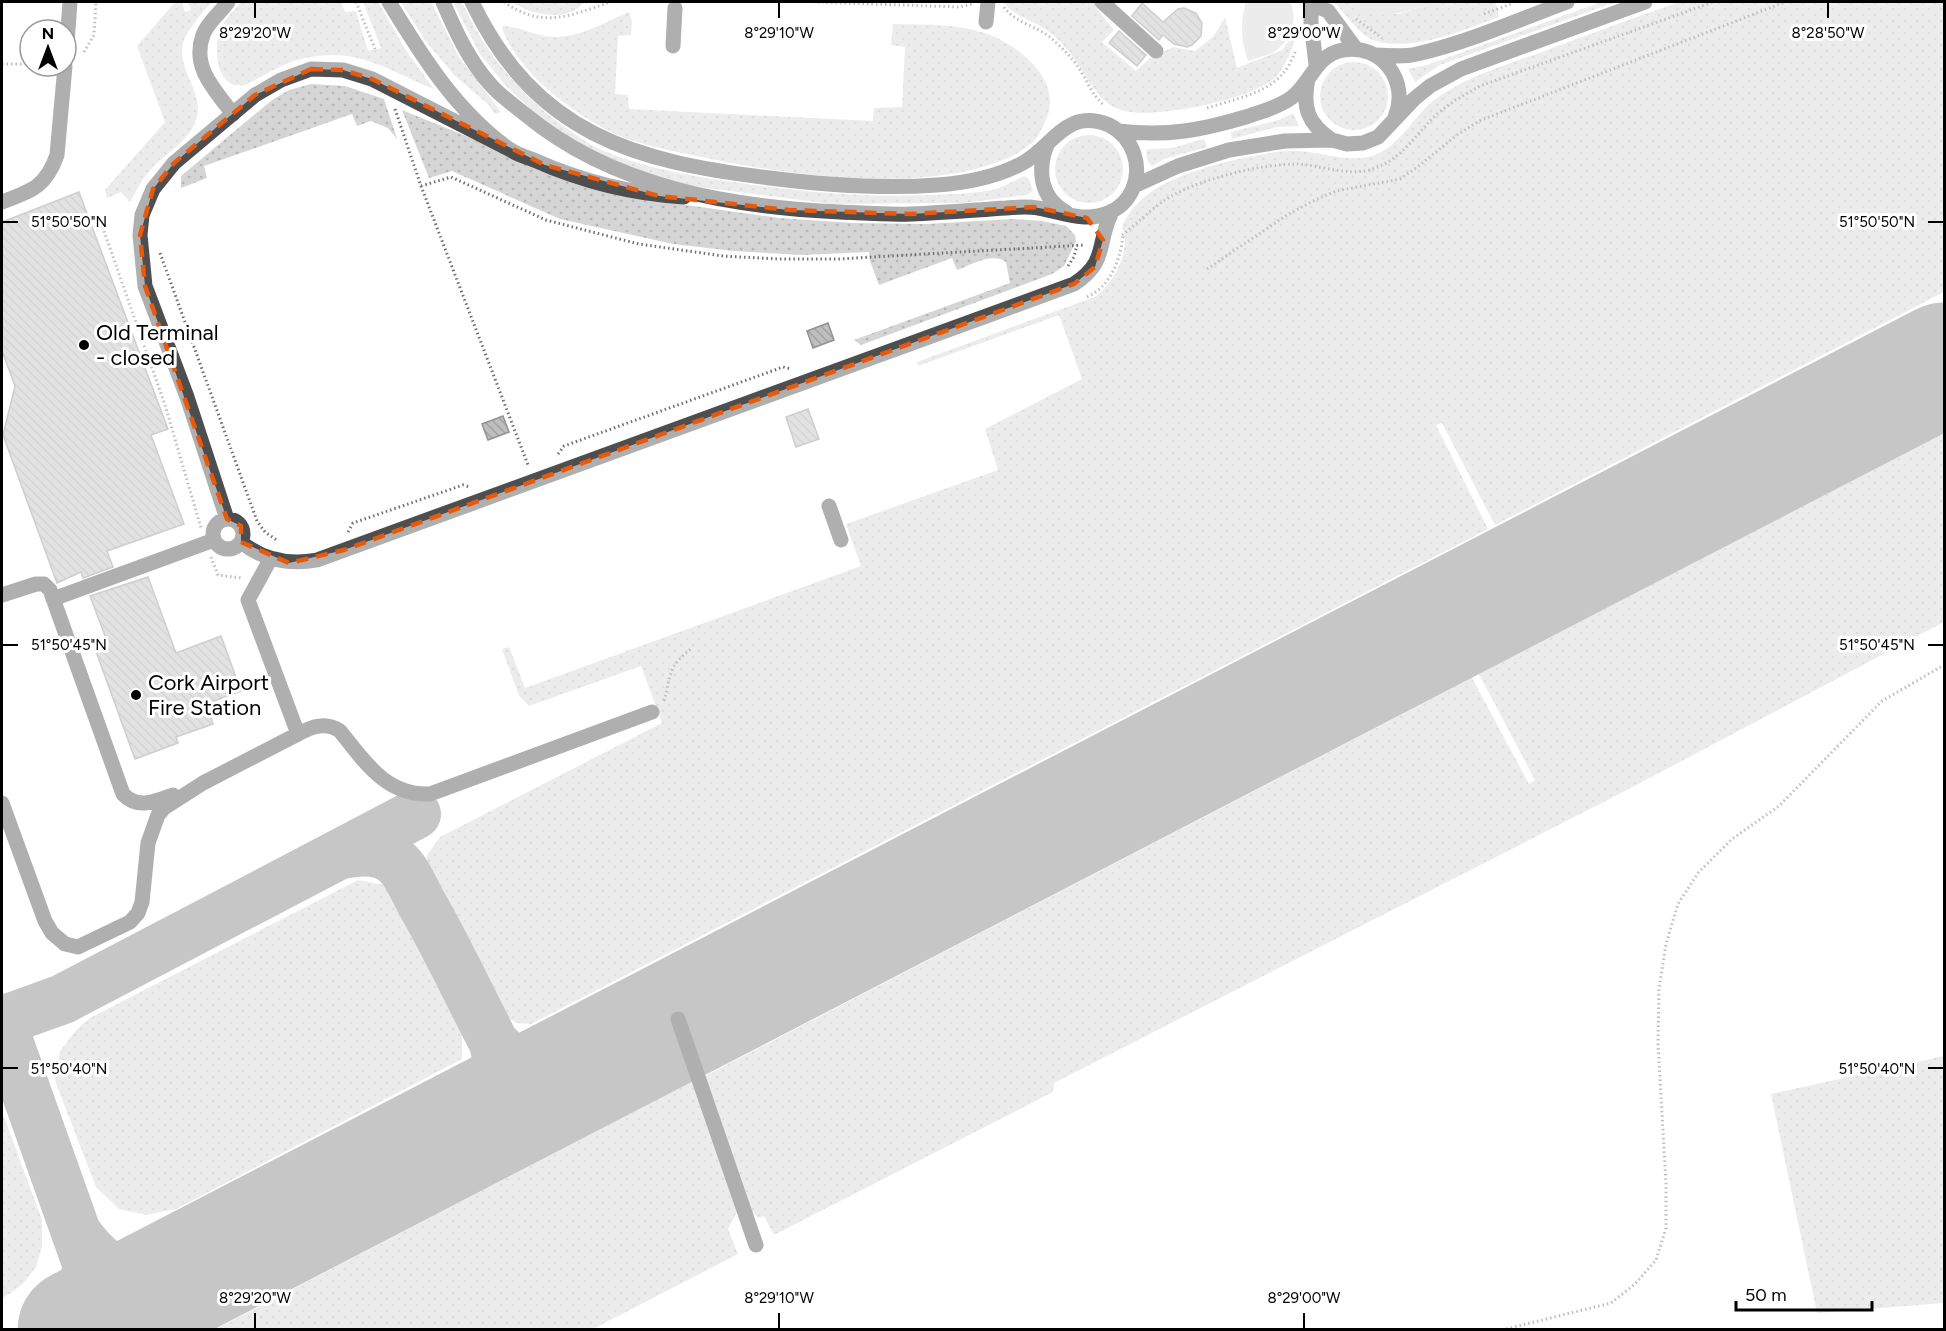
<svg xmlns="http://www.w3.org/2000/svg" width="1946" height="1331" viewBox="0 0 1946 1331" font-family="Figtree,sans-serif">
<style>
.grass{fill:url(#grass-dots)}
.park{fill:#d5d5d5}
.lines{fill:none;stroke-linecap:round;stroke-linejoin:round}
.taxiway{stroke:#808080;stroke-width:50}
.runway{stroke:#808080;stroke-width:123}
.building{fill:url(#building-back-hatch);stroke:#929292;stroke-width:1.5}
.path{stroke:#707070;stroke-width:3;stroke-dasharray:1.5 3;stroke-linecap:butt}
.minor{stroke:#4e4e4e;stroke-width:15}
.marked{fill:none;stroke:#e8590c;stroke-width:4.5;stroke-dasharray:12 8;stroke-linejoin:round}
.ticks{fill:none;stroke:#000;stroke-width:2}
.poi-dot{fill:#000;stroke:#fff;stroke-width:2}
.labels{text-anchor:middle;stroke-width:6;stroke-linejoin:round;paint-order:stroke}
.poi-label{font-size:22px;fill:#000;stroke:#fff;text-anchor:start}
.ticks-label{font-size:15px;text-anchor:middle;fill:#000;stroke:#fff;stroke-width:6;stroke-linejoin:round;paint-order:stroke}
</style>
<defs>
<pattern id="grass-dots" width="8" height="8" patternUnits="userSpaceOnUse" patternTransform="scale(1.5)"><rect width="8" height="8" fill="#d5d5d5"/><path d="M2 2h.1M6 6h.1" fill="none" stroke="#b5b5b5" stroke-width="1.8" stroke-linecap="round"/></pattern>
<pattern id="building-back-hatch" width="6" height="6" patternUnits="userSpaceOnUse" patternTransform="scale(1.5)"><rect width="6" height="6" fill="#bebebe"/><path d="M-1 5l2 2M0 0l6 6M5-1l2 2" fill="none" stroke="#a2a2a2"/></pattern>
</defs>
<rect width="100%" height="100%" fill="#fff"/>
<path class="grass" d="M175,2H182L185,12L191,10L188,2H212C203,12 183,34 182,48C180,72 205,96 196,120C188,142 169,151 153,167C143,177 137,190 130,202L121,192L107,198L105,190L165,122L137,46Z
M241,2H341L345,12L356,11L368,51L381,48L363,2H378L407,52L434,89C387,70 355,45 301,59C280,64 262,78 242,86C239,85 235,86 232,84C215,77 214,43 221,28C225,19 235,9 241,2Z
M401,2H431L459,57L501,112L496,114L493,112L489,105L454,75L424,39Z
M453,2H462C485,54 524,100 572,132C580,137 587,143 595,147C640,168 691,176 740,183C804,192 867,198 931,195C953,194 978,194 999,188C1007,185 1016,180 1024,176L1029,179L1033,191L1026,195L963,203L832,204L707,188L656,179L599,157L550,127L506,86L480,54Z
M512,2H584C569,23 531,15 512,2Z
M1003,2H1095L1097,9L1114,30L1102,42L1136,71L1150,58L1173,47L1195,51L1214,36L1225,17L1237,68L1282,50L1300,27C1293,44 1288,63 1276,77C1255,99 1146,122 1118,109C1092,98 1084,67 1065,47C1059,40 1052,33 1045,29C1028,18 1015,17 1003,2Z
M1334,2H1349L1398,14L1437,2H1496L1499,17C1464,30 1412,53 1373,40C1358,34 1345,13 1334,2Z
M1601,2H1616L1440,65L1415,82L1408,69L1427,65Z
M1679,2H1944V292L1495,525L1442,423L1436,425L1488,529L531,1024L517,1023L498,1013L425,873L427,855L440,837L662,723L641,666L529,706L519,696L502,649L509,647L525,688L861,566L846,524L998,470L985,429L1082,379L1059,315L918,366L917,362L1097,296C1114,281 1132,251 1122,228C1138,182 1206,166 1248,157C1265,154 1281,150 1298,151C1319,152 1340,160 1361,158C1399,155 1412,113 1441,95C1472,75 1508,64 1542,52C1587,35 1633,18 1679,2Z
M629,12L632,22L631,35L618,36L615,94L628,95L629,109L873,121L874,108L902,107L905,47L891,45L893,24C927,25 963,23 995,37C1027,52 1065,86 1044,124C1041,130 1037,139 1032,143C1024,150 1011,157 1000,161C918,194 778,174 692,155C663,149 632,143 605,129C576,113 545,91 524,65C515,53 505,41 502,26C519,26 535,36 553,37C578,38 606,22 629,12Z
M1320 96a34 34 0 1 1 68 0a34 34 0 1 1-68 0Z
M311,84L345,86L384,99L397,139L388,128L371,121L357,126L352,114L204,166L207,178L181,188V176L272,100L289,90Z
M402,110L488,145L623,196L779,218L853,223L926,224L1013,219L1042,221L1066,226L1075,235L1076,241L1064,266L1052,274L861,345L854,340L1010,283L1006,262C992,252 971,265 957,270L952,258L879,285L870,261L869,252L802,255L734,251L673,244L560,219L452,171L429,178Z
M1293,113L1299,126L1277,127L1232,139L1231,132L1279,120Z
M1055 169a34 34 0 1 1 68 0a34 34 0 1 1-68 0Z
M1204,139L1207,147L1164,159L1152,166L1148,162L1146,152L1148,149L1172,148Z
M1944,433V622L1625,791L1054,1083L1053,1092L774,1235L764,1216L758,1218L747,1206L703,1077L1472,678L1529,784L1535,780L1479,674Z
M358,880L395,887L462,1024V1059L176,1209L146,1215L119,1209L96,1187L55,1081L60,1051L77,1029L90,1018Z
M1944,1056V1303L1817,1313L1771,1094Z
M693,1081L737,1212L728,1229L738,1254L593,1329L214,1330Z
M2,1111L42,1220V1246L36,1267L23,1284L2,1299Z"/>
<path class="park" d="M1246,2H1290C1299,20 1290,43 1272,53C1265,56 1256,58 1248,61C1241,41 1240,22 1246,2Z
M1349,2H1437C1403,12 1381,23 1349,2Z"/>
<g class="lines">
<path class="taxiway" d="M338,855C356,851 379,848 395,861C408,872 414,890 422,904C448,949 470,997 494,1043C526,1076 542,1078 586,1067
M2,1021L63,999L416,814
M2,1024L87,1263C86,1287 83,1313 63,1330
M466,1129C494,1102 504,1083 494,1043
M78,1235C110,1279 138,1284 189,1273"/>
<path class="runway" d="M79,1330L1944,364"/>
</g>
<path class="building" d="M1142,3L1163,22L1178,9L1184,8L1196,13L1202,23L1201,36L1192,45L1187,47L1174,44L1163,35L1159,40L1132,16Z
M1119,31L1146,55L1137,66L1109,43Z
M79,192L168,429L151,435L184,524L107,551L113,567L83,578L81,572L57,583L3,435L15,386L2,351V222Z
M828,323L834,340L813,348L807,331Z
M808,409L819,439L796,447L786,417Z
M503,416L509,432L488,440L482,424Z
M148,577L176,653L221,636L241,691L206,704L213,724L176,737L178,743L135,759L94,646L107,641L90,596Z"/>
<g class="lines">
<path class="path" d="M356,2L375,49
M504,2C542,29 570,16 610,2
M813,2L960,7L972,4
M1004,7C1015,23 1037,26 1051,38C1062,48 1073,58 1080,70C1088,82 1093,97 1104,105
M1484,14L1511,4
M1356,19L1382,38
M84,52L94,35L96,2
M2,64H21L30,61
M1207,108C1244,96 1283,92 1296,49
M395,109L421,186L528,465
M421,186L451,177L546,220L639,244L723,256L779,259H838L1084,245
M98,214L165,405L201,528
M1122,235C1137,224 1150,210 1165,200C1195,180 1260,164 1296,164C1321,165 1349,177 1373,169C1403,158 1413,137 1435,116C1448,104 1464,95 1480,86L1713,2
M160,253L257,521L265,532L278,541
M1068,266L1074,257L1077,245
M1207,269L1287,215L1315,200L1336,191L1400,179L1416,168L1457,135L1479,121L1785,2
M1087,297C1111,286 1121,259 1123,234
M2,355L5,354
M558,454L564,446L783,367L791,369
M348,532L353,523L463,485L470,487
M211,557L218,575L242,578
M664,701C671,675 668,666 691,649
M1502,1330L1611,1303L1635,1284L1656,1260L1666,1228V1183L1658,1044L1659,989L1666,944L1678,904L1698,873L1732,839L1779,806L1882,701L1944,665"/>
<path class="minor" d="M228,2C221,12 207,23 203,35C191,67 215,90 233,114
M389,2C422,56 456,111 509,149C516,154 526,157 534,160C581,181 633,194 684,197
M443,2C455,30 469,61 490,84C500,96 514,105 526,115C613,187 730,207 840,212C863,213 887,215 911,214C943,213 975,210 1006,208C1017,207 1028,206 1038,208C1062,212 1085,223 1108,213C1131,204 1142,178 1134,154C1130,142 1121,131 1109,125C1065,107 1053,148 1021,164C994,178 966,183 937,185C881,189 825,185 770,178C635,162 535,134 472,2
M1102,2L1156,51
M1311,4L1328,11L1356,49
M1311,4V22L1316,65
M986,22L988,2
M673,46L675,8
M1376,55C1390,56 1404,57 1417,54C1469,42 1518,20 1567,2
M66,57L70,2
M1308,79C1302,108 1308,124 1332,140
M1118,131C1168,137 1202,130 1249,116C1263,111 1279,107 1291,98C1311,84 1315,55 1343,50C1382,43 1410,82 1395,117
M1047,145C1037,170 1040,198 1066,212
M1134,186L1178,166L1229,150L1285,141L1332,140L1347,144L1363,143L1378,137L1414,99L1430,86L1461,69L1645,2
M2,202C31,191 46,187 57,155L65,66
M829,506L841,540
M213 534a15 15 0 1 1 30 0a15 15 0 1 1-30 0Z
M227,519L187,397L145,286L140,235L142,215L153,189L174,163L255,95L281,80L311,69L343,70L372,79L511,150
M241,542C263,560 290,565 317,560L1074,284C1109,261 1096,243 1112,212
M2,595L36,584H44L50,590L123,794C138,810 156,801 173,795
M53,599L214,540
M298,734C311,727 326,721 340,731C364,761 386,796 430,794L652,712
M2,803L45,921L52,933L65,944L78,947L130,922L138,913L142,902L148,843L158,815L164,808L203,783L298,734L248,600L271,558
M678,1019L756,1245"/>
</g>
<path d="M0 0H1946V1331H0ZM311,69L343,70L372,79L545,165L659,196L789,210L910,214L1034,207L1087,218L1103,240L1095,267L1074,284L344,550L289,563L241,542V526L227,519L145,286L140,235L153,189L174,163L255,95Z" fill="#fff" fill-opacity=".55" fill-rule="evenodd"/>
<path class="marked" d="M311,69L343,70L372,79L545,165L659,196L789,210L910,214L1034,207L1087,218L1103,240L1095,267L1074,284L344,550L289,563L241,542V526L227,519L145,286L140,235L153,189L174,163L255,95Z"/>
<path class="ticks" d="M255,3V18M779,3V18M1304,3V18M1828,3V18M3,222H18M1928,222H1943M3,645H18M1928,645H1943M3,1068H18M1928,1068H1943M255,1313V1328M779,1313V1328M1304,1313V1328"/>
<g class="poi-dot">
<circle cx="84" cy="345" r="6"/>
<circle cx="136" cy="695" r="6"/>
</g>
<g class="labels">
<g class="poi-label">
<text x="96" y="340">Old Terminal<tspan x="96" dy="25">- closed</tspan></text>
<text x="148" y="690">Cork Airport<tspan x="148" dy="25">Fire Station</tspan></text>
</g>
</g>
<g class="ticks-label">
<text x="255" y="38">8°29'20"W</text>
<text x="779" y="38">8°29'10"W</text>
<text x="1304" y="38">8°29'00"W</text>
<text x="1828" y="38">8°28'50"W</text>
<text x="69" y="227">51°50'50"N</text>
<text x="1877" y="227">51°50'50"N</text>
<text x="69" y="650">51°50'45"N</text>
<text x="1877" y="650">51°50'45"N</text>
<text x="69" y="1074">51°50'40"N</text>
<text x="1877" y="1074">51°50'40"N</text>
<text x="255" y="1303">8°29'20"W</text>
<text x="779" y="1303">8°29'10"W</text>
<text x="1304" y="1303">8°29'00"W</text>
</g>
<rect width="1946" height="1331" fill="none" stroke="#000000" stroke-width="6"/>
<g transform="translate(48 48)"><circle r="28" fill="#ffffff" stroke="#999999" stroke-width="1.5"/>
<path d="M0-4.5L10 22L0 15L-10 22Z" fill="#000000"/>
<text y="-9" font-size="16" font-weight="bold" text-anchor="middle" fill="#000000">N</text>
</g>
<path d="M1736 1301v9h136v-9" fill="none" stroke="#000000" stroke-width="3"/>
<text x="1745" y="1301" font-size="18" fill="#000000" stroke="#ffffff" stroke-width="4.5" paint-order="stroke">50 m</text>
</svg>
